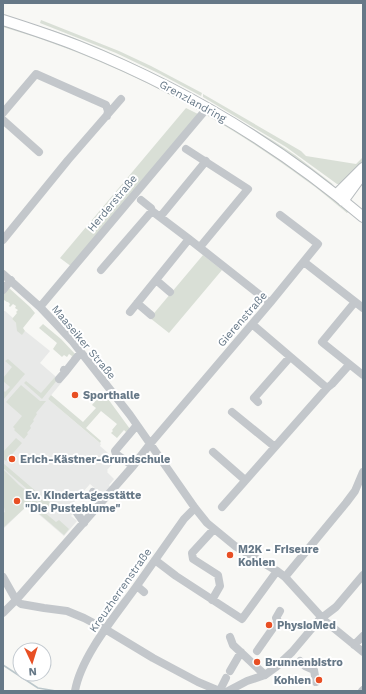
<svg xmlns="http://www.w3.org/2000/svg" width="366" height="694" viewBox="0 0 366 694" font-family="'Work Sans',sans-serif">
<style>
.built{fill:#e8e9e8}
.green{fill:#d9dfd6}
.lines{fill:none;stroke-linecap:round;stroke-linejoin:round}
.stream{stroke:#bbc7cb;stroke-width:1.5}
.major-casing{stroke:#b6bbbe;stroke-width:12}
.minor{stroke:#c3c7cb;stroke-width:8}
.major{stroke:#fff;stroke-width:10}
.poi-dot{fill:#e84f24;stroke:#fff;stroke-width:1.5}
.labels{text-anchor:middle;stroke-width:4;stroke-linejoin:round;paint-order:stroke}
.street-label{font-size:11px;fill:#667887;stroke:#fff}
.poi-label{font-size:11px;font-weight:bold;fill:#667887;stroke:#fff;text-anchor:start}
</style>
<rect width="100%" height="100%" fill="#f8f8f5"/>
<path class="built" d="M3,311H5L13,318L12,319L16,323L22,334L25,331L50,351L40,363L62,382L48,399L101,444L100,446L116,460L107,470L108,471L107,472L114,479L109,485L110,487L103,495L90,484L68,509L73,514L71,516L77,521L64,536L28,505L3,529Z"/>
<path class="green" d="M41,20L119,51L151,66L202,93L201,96L160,74L116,53L40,23Z
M3,24L74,48L137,75L216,118L276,156L308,179L349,211L347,213C332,201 319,189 304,179C213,112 112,59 3,27Z
M39,26C59,32 78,39 97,47C132,62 165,79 197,96L195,98L39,29Z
M203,94L301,151L306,156L356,164L363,157V161L341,184H337L286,147L203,97Z
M203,99L272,140L295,155L334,185L329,183L280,147L202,101Z
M186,108L200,115L72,267L60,258Z
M203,255L222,270L169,333L150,318Z
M9,288L30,307L35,313L23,328L25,331L22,335L17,331L16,323L12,319L17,313L16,312L18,310L15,308L16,306L13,304L10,307L9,306L10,304L8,302H7L4,300L3,302V294Z
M43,324L61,339L77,356L73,360L71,358L72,356L69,354L67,357L64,355L62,357L53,349L57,343L39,328Z
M8,359L25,374L3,400V390L5,392L10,387L3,381V378L12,367L5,361Z
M55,377L58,379L42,399L24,383L26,381L41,393Z
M21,385L40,401H46L36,413L37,414L33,420L34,421L30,426L31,428L27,433L28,434L24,439L14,430L15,429L13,427L22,416L6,402Z
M103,392L130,429L126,432L124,430L117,438L111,433L113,431L112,430L117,424L101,411L86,428L101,441L100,443L48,399L51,395L83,422L96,408L92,405Z
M16,438L22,443L6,461L3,459V452Z
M3,463L38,493L36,497L3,468Z
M3,469L19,485L35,497L28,505L3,528V513L5,512L3,502Z
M43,497L51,503L44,512L56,522L59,520L69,529L64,535L29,505L34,499L38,502Z"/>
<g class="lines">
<path class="stream" d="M3,665L38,688L56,691
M143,691H157"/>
<g class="major-casing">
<path id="major" d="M3,20C28,28 53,36 78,46C183,88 277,144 363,217
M336,195L363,168
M343,201L362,175"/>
</g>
<path class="minor" d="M3,113L36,74L106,105L108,111L107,116
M3,120L39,152
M186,149L248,189L200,247
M141,200L151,208L152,211L189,239L270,303
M160,217L206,161
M3,240L68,160L121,99
M304,262L363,308
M101,270L152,211
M3,274L40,307L73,342L130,415L195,508L207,523L235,546L277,571L285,577L325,621L363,652
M156,280L170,292
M3,290L11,280
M137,303L151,315
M40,307L203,113
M130,312L189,239
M322,342L355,302
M323,343L363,375
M64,370L66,371L81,352
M59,379L66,371
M327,388L332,384L349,365
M258,402L254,398L290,357
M232,412L275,447
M213,452L245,480
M133,466L116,454L115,451L137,425
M92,494L93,492L103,500
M222,507L327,388L252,324
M77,513L84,523
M155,560L176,576L242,619L277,571
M3,577L16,600L21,604L44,608L67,611L84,618L105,629L153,658L198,682L217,690L219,691
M285,577L346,503L355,491L363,472
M137,586L144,592
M212,600L220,586L218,575L193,559L192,553L214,529
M3,613L16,600L133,466L150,444L270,303L318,244L280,215
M230,637L233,645L265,675
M354,645L363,636
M257,651L278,621L276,618L280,611
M300,661L305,666L314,670L316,682
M230,671L241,652
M217,690H220L226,678
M75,691C81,656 116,615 136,587C152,564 168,542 184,519L195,508
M228,691L247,681L265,675L276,667L292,652L319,620L336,607L363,575
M362,691L363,690"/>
<use href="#major" class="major"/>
</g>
<g class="poi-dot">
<circle cx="75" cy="395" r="4"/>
<circle cx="12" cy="459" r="4"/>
<circle cx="17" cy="501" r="4"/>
<circle cx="230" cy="555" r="4"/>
<circle cx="269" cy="625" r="4"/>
<circle cx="257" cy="662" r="4"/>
<circle cx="319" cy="680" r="4"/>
</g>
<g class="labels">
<g class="street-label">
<text transform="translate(193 101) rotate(29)" y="4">Grenzlandring</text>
<text transform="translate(112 203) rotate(-50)" y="4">Herderstraße</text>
<text transform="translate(242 319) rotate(-49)" y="4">Gierenstraße</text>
<text transform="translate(84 342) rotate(50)" y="4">Maaseiker Straße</text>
<text transform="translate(120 590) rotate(-55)" y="4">Kreuzherrenstraße</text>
</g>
<g class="poi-label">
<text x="83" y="399">Sporthalle</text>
<text x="20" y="463">Erich-Kästner-Grundschule</text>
<text x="25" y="499">Ev. Kindertagesstätte<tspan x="25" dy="13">"Die Pusteblume"</tspan></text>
<text x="238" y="553">M2K - Friseure<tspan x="238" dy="13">Kohlen</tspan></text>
<text x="277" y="629">PhysioMed</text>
<text x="265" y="666">Brunnenbistro</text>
<text x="311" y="684" text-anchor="end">Kohlen</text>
</g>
</g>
<rect width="366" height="694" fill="none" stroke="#667887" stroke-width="8"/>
<g transform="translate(32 662) rotate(176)"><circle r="19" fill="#ffffff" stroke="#c2c9cf"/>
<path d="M0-3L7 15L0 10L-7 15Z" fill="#e84f24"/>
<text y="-6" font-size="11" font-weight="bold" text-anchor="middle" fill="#667887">N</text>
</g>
</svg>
